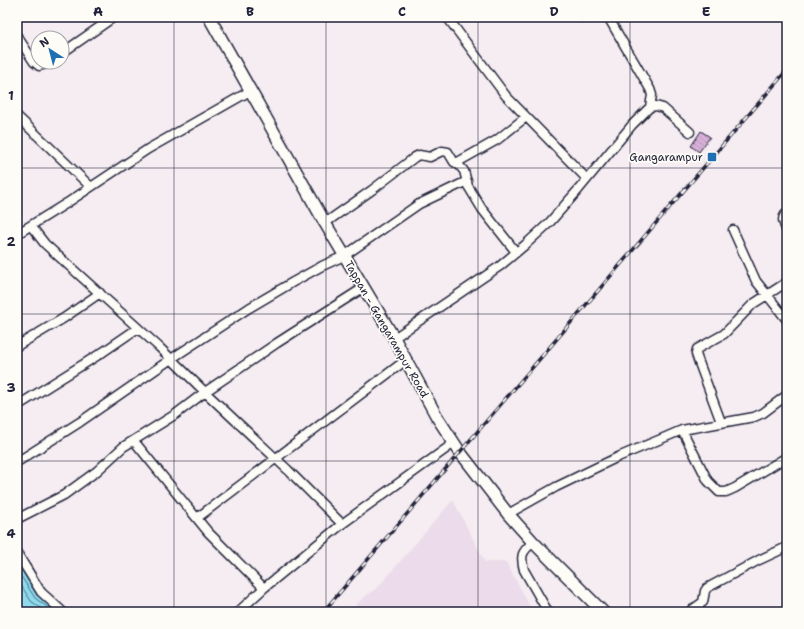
<svg xmlns="http://www.w3.org/2000/svg" width="804" height="629" viewBox="0 0 804 629" font-family="'Shantell Sans',sans-serif">
<style>
.built{fill:#ecdbea}
.water{fill:#8edbed;stroke:#6391a6}
.lines{fill:none;stroke-linecap:round;stroke-linejoin:round}
.shore{stroke:#4d6c82;stroke-width:1}
.building{fill:url(#building-back-hatch);stroke:#22223b}
.minor-casing{stroke:#22223b;stroke-width:11}
.secondary-casing{stroke:#22223b;stroke-width:14}
.minor{stroke:#fdfcf7;stroke-width:8}
.secondary{stroke:#fdfcf7;stroke-width:11}
.rail-casing{stroke:#22223b;stroke-width:3.5}
.rail{stroke:#fdfcf7;stroke-width:2;stroke-dasharray:6;stroke-linecap:butt}
.grid{fill:none;stroke:#22223b;stroke-width:1;stroke-opacity:0.55}
.poi-dot{fill:#1f6fb2;stroke:#fdfcf7;stroke-width:1.5}
.labels{text-anchor:middle;stroke-width:3.5;stroke-linejoin:round;paint-order:stroke}
.poi-label{font-size:11px;fill:#22223b;stroke:#fdfcf7;text-anchor:end}
.street-label{font-size:11px;fill:#22223b;stroke:#fdfcf7}
.neatline{fill:none;stroke:#22223b;stroke-width:1.5}
.grid-label{font-size:13px;text-anchor:middle;font-weight:bold;fill:#22223b}
</style>
<defs>
<pattern id="building-back-hatch" width="6" height="6" patternUnits="userSpaceOnUse"><rect width="6" height="6" fill="#d7b0d8"/><path d="M-1 5l2 2M0 0l6 6M5-1l2 2" fill="none" stroke="#b897ba"/></pattern>
</defs>
<rect width="100%" height="100%" fill="#f5edf1"/>
<filter id="ink" filterUnits="userSpaceOnUse"><feTurbulence type="fractalNoise" baseFrequency=".025" numOctaves="2"/><feDisplacementMap in="SourceGraphic" scale="8" xChannelSelector="R" yChannelSelector="G"/><feConvolveMatrix kernelMatrix="1 2 1 2 8 2 1 2 1" color-interpolation-filters="sRGB"/></filter>
<g filter="url(#ink)">
<path class="built" d="M453,500L485,562H506L533,612H361L355,605L379,586Z"/>
<path class="water" d="M17,563L38,595L61,612H17Z"/>
<g class="lines">
<path class="shore" d="M17,570L35,598L54,612
M17,579L31,601L46,612"/>
</g>
<path class="building" d="M701,131L710,137L699,152L691,146Z"/>
<g class="lines">
<g class="minor-casing">
<path id="minor" d="M447,17L506,96L587,179
M580,17H585
M608,17L650,89L652,95L650,107
M17,36L34,62L39,66L43,65L50,62
M62,53L114,17
M17,116L91,187
M456,163L497,140L526,117
M787,213C780,218 784,224 787,231
M325,223L372,190L415,157L419,155L430,157L442,151L448,152L454,162L458,164L464,171L468,186L482,209L516,252
M31,226L45,244L159,347L205,392L288,470L342,524
M733,230L756,281L787,320
M17,234L67,203L148,149L250,91
M394,338L500,266L525,245L550,222L579,189L632,125L650,107L656,106L663,108L690,132
M17,346L64,318L100,293
M17,406L103,352L138,328
M721,422L698,360L696,354L697,349L724,334L753,304L787,282
M682,430L708,481L719,492H726L735,488L787,457
M134,441L208,532L264,588
M17,462L80,422L171,359L249,308L293,282L322,266L344,256L419,204L467,181
M508,514L556,487L618,457L661,439L682,430L754,417L763,413L787,395
M197,518L406,360
M17,519L64,495L97,471L123,447L176,414L205,392L277,343L363,288
M533,542C522,552 520,555 524,570L548,612
M17,553L41,592L63,612
M238,612L264,588L342,524L454,443
M689,612L703,602L705,591L707,588L759,560L787,547"/>
</g>
<g class="secondary-casing">
<path id="secondary" d="M209,17L325,223L394,338L437,417L460,452L508,514L533,542L603,612"/>
</g>
<use href="#minor" class="minor"/>
<use href="#secondary" class="secondary"/>
<g class="rail-casing">
<path id="rail" d="M323,612L787,70"/>
</g>
<use href="#rail" class="rail"/>
</g>
</g>
<path class="grid" d="M174,17V612M326,17V612M478,17V612M630,17V612M17,168H787M17,314H787M17,461H787"/>
<rect class="poi-dot" x="707" y="152" width="10" height="10" rx="2"/>
<g class="labels">
<g class="poi-label">
<text x="703" y="161">Gangarampur</text>
</g>
<g class="street-label">
<text transform="translate(387 329) rotate(60)" y="4">Tappan - Gangarampur Road</text>
</g>
</g>
<rect width="804" height="629" fill="none" stroke="#fdfcf7" stroke-width="44"/>
<g transform="translate(50 50) rotate(324)"><circle r="19" fill="#fdfcf7" stroke="#a5a5ac"/>
<path d="M0-3L7 15L0 10L-7 15Z" fill="#1f6fb2"/>
<text y="-6" font-size="11" font-weight="bold" text-anchor="middle" fill="#22223b">N</text>
</g>
<rect x="22" y="22" width="760" height="585" class="neatline"/>
<g class="grid-label">
<text x="98" y="16">A</text>
<text x="250" y="16">B</text>
<text x="402" y="16">C</text>
<text x="554" y="16">D</text>
<text x="706" y="16">E</text>
<text x="11" y="100">1</text>
<text x="11" y="246">2</text>
<text x="11" y="392">3</text>
<text x="11" y="538">4</text>
</g>
</svg>
